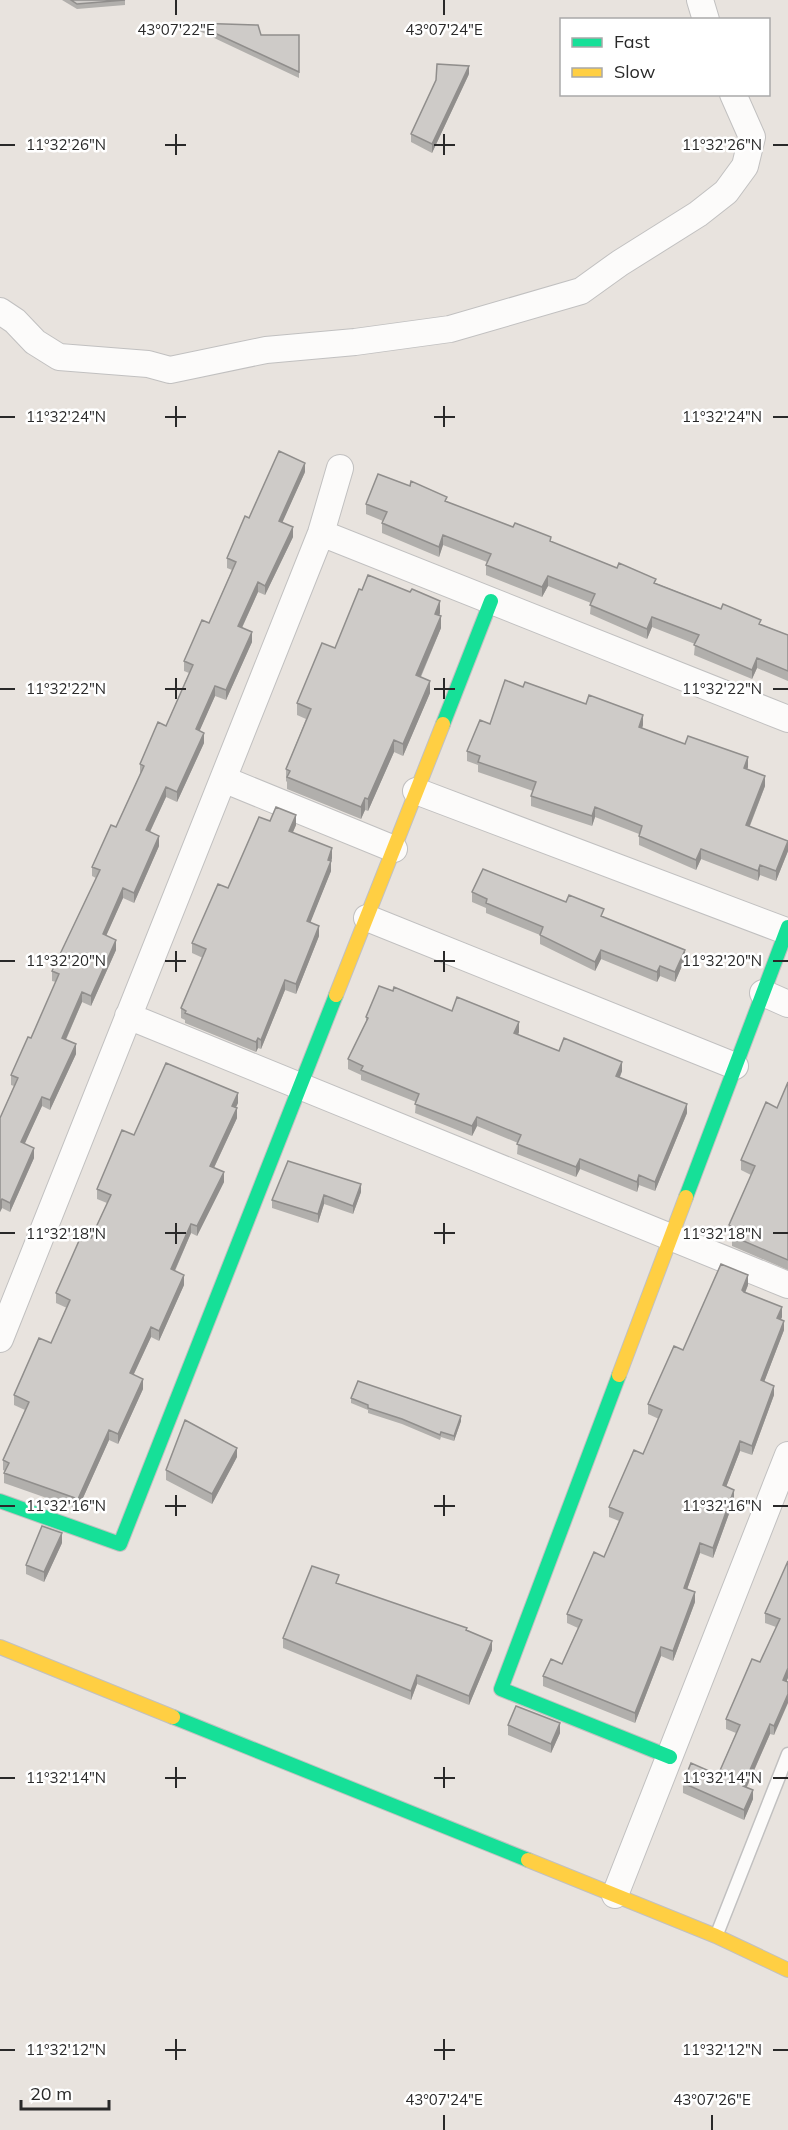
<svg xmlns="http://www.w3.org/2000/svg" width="788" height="2130" viewBox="0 0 788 2130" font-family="Mulish,sans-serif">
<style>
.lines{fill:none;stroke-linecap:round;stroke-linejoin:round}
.lane-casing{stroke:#c1c0c0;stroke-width:15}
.street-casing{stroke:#c1c0c0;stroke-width:28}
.fast-casing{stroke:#c1c0c0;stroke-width:16}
.slow-casing{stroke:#c1c0c0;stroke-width:16}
.lane{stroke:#fcfbfa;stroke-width:12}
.street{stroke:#fcfbfa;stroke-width:26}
.fast{stroke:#16e098;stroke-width:14}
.slow{stroke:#ffcf43;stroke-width:14}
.wall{fill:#b1afac}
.shaded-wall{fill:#908e8c}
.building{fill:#cecbc8;stroke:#908e8c;stroke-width:1.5}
.ticks{fill:none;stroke:#292929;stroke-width:2}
.ticks-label{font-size:15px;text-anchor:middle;fill:#292929;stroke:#fff;stroke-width:5;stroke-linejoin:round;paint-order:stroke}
</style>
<rect width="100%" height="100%" fill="#e8e3de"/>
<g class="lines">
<g class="lane-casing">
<path id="lane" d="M717,1934L788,1754"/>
</g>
<g class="street-casing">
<path id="street" d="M700,0L706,20
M0,311L15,321L35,342L59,357L148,364L170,370L266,350L355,342L450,329L581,291L620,263L698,214L726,192L745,166L752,137L733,94
M321,533L788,719
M223,779L394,849
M416,791L786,931
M367,918L735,1066
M763,993L788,1004
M128,1016L788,1285
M0,1339L321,533L340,468
M615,1895L788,1455"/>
</g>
<g class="fast-casing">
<path id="fast" d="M443,724L491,601
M686,1197L788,927
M619,1375L501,1689L670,1757
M0,1501L120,1544L336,995
M173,1717L528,1860"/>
</g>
<g class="slow-casing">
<path id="slow" d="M336,995L443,724
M619,1375L686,1197
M0,1647L173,1717
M528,1860L716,1936L788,1970"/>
</g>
<use href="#lane" class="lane"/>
<use href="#street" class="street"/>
<use href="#fast" class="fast"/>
<use href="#slow" class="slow"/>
</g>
<path class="wall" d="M62,0H125V5L77,9Z
M193,23L261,35H299V78L193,28Z
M469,74L432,153L411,142V134Z
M305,472L282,522L293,537L265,595L258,592L242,628L252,642L226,700L215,696L199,731L204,743L177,802L166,797L150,832L159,846L134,903L123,898L106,935L116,950L91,1006L82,1002L66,1040L76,1054L50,1110L42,1106L24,1144L34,1158L10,1212L2,1208L0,1212V1118L14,1086L11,1085V1075L31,1038L56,982L52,981V971L96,878L92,876V867L116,827L140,774V764L166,726L189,673L184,671V661L209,623L232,570L227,568V558L249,518Z
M410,486L447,502L551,542L788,635V681L757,668L752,679L694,655L695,644L652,627L647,639L590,614L591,603L548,586L542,597L486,575V565L487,562L443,545L439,557L382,533V523L383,521L366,514V504Z
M440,613L439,616L441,628L421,677L430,693L403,756L394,752L368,811L365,810L361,819L287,789V782L286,781V769L306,719L297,715V703L335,648Z
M523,687L643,725L642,728L748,767L747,769L765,786L750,826L788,851L776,881L760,875L758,881L701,859L696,870L639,845V834L595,817L592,826L531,806V796L533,791L478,772V765L467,761V751Z
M270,821L296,825L293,832L332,858L331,861V871L310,922L319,936L296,994L285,990L261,1049L258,1048L256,1052L185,1023V1020L181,1018V1008L203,958L192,953V943Z
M472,892L604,917L685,959L675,982L660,976L657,982L601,959L595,971L540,944V935L486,913V908L472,902Z
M393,991L452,1011L519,1032L518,1035L559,1051L622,1071L620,1077L687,1113L655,1191L639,1185L637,1192L580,1169L576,1177L517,1154L518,1143L477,1126L472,1136L415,1113L416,1102L361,1080V1075L348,1069V1059L366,1022V1017Z
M788,1082V1270L732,1246V1236L729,1235V1225L751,1175L741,1170V1160L777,1108Z
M238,1103L236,1107L237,1118L214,1168L224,1182L197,1236L191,1233L175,1271L184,1285L159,1341L151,1337L134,1374L143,1389L118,1444L109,1440L78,1509L4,1483V1473L5,1471L3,1470V1460L25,1410L14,1405V1395L51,1343L67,1308L56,1303V1293L91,1238L107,1203L97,1199V1189L134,1135Z
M361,1192L353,1214L324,1204L318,1223L272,1208V1200Z
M748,1285L745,1293L782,1317L781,1319L784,1330L764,1382L774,1395L752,1455L740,1451L726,1487L734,1500L713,1558L700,1553L687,1589L695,1602L673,1661L661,1656L635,1723L543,1686V1676L562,1664L578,1628L567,1623V1614L604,1557L619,1521L609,1517V1507L643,1454L659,1419L648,1414V1404L683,1350Z
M351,1398L461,1421L454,1441L441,1437L440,1440L402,1424L368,1413V1410L351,1403Z
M237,1457L212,1504L166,1480V1470Z
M62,1543L44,1582L26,1574V1565Z
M788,1561L787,1681L774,1735L770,1734L747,1787L753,1799L744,1820L683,1793V1783L718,1775L736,1733L726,1729V1719L760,1662L776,1627L765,1623V1613Z
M339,1584L467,1630L492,1650L469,1705L417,1684L411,1700L283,1648V1638Z
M508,1725L560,1733L551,1753L508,1735Z"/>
<path class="shaded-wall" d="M469,66V74L432,153V144Z
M305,463V472L279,530V521Z
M293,527V537L265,595V586Z
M443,535V545L439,557V547Z
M548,576V586L542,597V587Z
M258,582V592L238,636V626Z
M440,601V613L435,626V614Z
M441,616V628L416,687V675Z
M652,617V627L647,639V629Z
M252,632V642L226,700V690Z
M757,658V668L752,679V670Z
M430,681V693L403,756V744Z
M215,686V696L196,739V729Z
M643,715V725L639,737V727Z
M204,733V743L177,802V792Z
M394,740V752L368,811V799Z
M748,757V767L744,778V768Z
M765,776V786L746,835V825Z
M166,787V797L146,840V830Z
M365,798V810L361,819V807Z
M595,807V817L592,826V816Z
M296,815V825L289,841V831Z
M159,836V846L134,903V893Z
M788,841V851L776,881V871Z
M332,848V858L330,866L331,861V871L307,931V921Z
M701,849V859L696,870V860Z
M760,865V875L758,881V871Z
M123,888V898L103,943V934Z
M319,926V936L296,994V984Z
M116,940V950L91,1006V996Z
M601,950V959L595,971V962Z
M685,950V959L675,982V972Z
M660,966V976L657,982V972Z
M285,980V990L261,1049V1040Z
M82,992V1002L62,1048V1038Z
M519,1022V1032L514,1043V1033Z
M258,1038V1048L256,1052V1042Z
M76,1044V1054L50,1110V1100Z
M622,1062V1071L616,1086V1076Z
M238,1093V1103L232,1115V1106Z
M42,1097V1106L21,1152V1142Z
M687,1104V1113L655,1191V1182Z
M237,1108V1118L210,1176V1166Z
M477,1117V1126L472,1136V1126Z
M34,1148V1158L10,1212V1203Z
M580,1159V1169L576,1177V1167Z
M224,1172V1182L197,1236V1226Z
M639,1175V1185L637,1192V1182Z
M361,1184V1192L353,1214V1206Z
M324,1195V1204L318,1223V1214Z
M2,1199V1208L0,1212V1202Z
M191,1224V1233L171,1279V1269Z
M184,1275V1285L159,1341V1331Z
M748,1275V1285L742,1300V1290Z
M782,1307V1317L777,1328V1318Z
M784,1321V1330L761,1390V1380Z
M151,1327V1337L130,1382V1373Z
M143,1379V1389L118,1444V1434Z
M774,1386V1395L752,1455V1446Z
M461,1416V1421L454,1441V1436Z
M109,1430V1440L78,1509V1499Z
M740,1441V1451L723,1495V1485Z
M237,1448V1457L212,1504V1494Z
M734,1490V1500L713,1558V1548Z
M62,1533V1543L44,1582V1572Z
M700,1543V1553L684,1598V1588Z
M695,1592V1602L673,1661V1651Z
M492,1641V1650L469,1705V1696Z
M661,1647V1656L635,1723V1713Z
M788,1668V1678L783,1690V1680Z
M417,1675V1684L411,1700V1691Z
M788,1694V1703L774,1735V1726Z
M560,1723V1733L551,1753V1744Z
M770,1724V1734L743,1795V1786Z
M753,1790V1799L744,1820V1810Z"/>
<path class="building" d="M71,0H125L77,4Z
M193,23L258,25L261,35H299V72Z
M437,64L469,66L432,144L411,134L436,80Z
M279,451L305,463L279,521L293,527L265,586L258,582L238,626L252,632L226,690L215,686L196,729L204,733L177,792L166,787L146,830L159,836L134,893L123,888L103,934L116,940L91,996L82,992L62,1038L76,1044L50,1100L42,1097L21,1142L34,1148L10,1203L2,1199L0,1202V1118L18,1078L11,1075L28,1037L31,1038L59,974L52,971L100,870L92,867L111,825L116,827L144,766L140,764L158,722L166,726L193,665L184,661L202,620L209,623L236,562L227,558L245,516L249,518Z
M378,474L410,486L411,481L447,497L445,501L513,527L515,523L551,537L550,541L617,568L619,563L656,579L654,583L721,609L723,604L761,620L759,624L788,635V671L757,658L752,670L694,645L699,635L652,617L647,629L590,605L595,594L548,576L542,587L486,565L491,554L443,535L439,547L382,523L387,512L366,504Z
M368,575L410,592L412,589L440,601L435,614L441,616L416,675L430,681L403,744L394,740L368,799L365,798L361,807L287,777L290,771L286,769L311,709L297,703L322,643L335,648L359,589L362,590Z
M505,680L523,687L525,682L586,704L589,695L643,715L639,727L685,744L688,736L748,757L744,768L765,776L746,825L788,841L776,871L760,865L758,871L701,849L696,860L639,836L642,826L595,807L592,816L531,796L536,782L478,762L480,756L467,751L480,720L490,724Z
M276,807L296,815L289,831L332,848L328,860L331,861L307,921L319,926L296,984L285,980L261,1040L258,1038L256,1042L185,1013L186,1011L181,1008L206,949L192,943L218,884L228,888L259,817L270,821Z
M483,869L566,902L569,895L604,909L601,916L685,950L675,972L660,966L657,972L601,950L595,962L540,935L543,927L486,903L487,899L472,892Z
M379,986L393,991L394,987L452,1011L457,997L519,1022L514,1033L559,1051L564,1038L622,1062L616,1076L687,1104L655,1182L639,1175L637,1182L580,1159L576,1167L517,1144L521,1135L477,1117L472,1126L415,1104L419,1094L361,1070L363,1066L348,1059L368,1018L366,1017Z
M166,1063L238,1093L232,1106L237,1108L210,1166L224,1172L197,1226L191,1224L171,1269L184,1275L159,1331L151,1327L130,1373L143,1379L118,1434L109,1430L78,1499L4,1473L9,1463L3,1460L29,1402L14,1395L39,1338L51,1343L70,1300L56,1293L82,1234L91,1238L111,1195L97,1189L122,1130L134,1135Z
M788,1082V1260L732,1236L735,1228L729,1225L755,1166L741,1160L766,1102L777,1108Z
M288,1161L361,1184L353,1206L324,1195L318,1214L272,1200Z
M721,1264L748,1275L742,1290L744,1292L782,1307L777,1318L784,1321L761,1380L774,1386L752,1446L740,1441L723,1485L734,1490L713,1548L700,1543L684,1588L695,1592L673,1651L661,1647L635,1713L543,1676L551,1659L562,1664L582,1620L567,1614L594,1552L604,1557L623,1513L609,1507L634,1450L643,1454L662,1410L648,1404L674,1346L683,1350Z
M358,1381L461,1416L454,1436L441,1432L440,1435L402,1419L368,1408V1405L351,1398Z
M185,1420L237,1448L212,1494L166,1470Z
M42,1526L62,1533L44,1572L26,1565Z
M788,1561V1668L783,1680L788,1682V1694L774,1726L770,1724L743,1786L753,1790L744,1810L683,1783L691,1763L718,1775L740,1725L726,1719L752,1659L760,1662L780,1619L765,1613Z
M312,1566L339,1575L336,1583L467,1628L466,1630L492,1641L469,1696L417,1675L411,1691L283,1638Z
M516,1706L560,1723L551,1744L508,1725Z"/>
<path class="ticks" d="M176,0V15M444,0V15M176,134V155M444,134V155M0,145H15M165,145H186M434,145H455M773,145H788M176,406V427M444,406V427M0,417H15M165,417H186M434,417H455M773,417H788M176,678V699M444,678V699M0,689H15M165,689H186M434,689H455M773,689H788M176,951V972M444,951V972M0,961H15M165,961H186M434,961H455M773,961H788M176,1223V1244M444,1223V1244M0,1233H15M165,1233H186M434,1233H455M773,1233H788M176,1495V1516M444,1495V1516M0,1506H15M165,1506H186M434,1506H455M773,1506H788M176,1767V1788M444,1767V1788M0,1778H15M165,1778H186M434,1778H455M773,1778H788M176,2039V2060M444,2039V2060M0,2050H15M165,2050H186M434,2050H455M773,2050H788M444,2115V2130M712,2115V2130"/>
<g class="ticks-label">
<text x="176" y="35">43°07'22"E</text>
<text x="444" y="35">43°07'24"E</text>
<text x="66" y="150">11°32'26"N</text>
<text x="722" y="150">11°32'26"N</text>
<text x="66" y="422">11°32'24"N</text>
<text x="722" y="422">11°32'24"N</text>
<text x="66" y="694">11°32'22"N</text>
<text x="722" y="694">11°32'22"N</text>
<text x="66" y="966">11°32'20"N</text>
<text x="722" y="966">11°32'20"N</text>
<text x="66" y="1239">11°32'18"N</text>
<text x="722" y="1239">11°32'18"N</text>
<text x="66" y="1511">11°32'16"N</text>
<text x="722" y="1511">11°32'16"N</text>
<text x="66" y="1783">11°32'14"N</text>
<text x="722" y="1783">11°32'14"N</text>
<text x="66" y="2055">11°32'12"N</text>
<text x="722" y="2055">11°32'12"N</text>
<text x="444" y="2105">43°07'24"E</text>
<text x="712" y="2105">43°07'26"E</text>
</g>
<rect x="560" y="18" width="210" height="78" fill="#ffffff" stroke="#a9a9a9" stroke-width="1.5"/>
<rect x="572" y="38" width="30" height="9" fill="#16e098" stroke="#a9a9a9" stroke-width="1.5"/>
<text x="614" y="48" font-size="18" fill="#292929">Fast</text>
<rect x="572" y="68" width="30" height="9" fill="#ffcf43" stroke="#a9a9a9" stroke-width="1.5"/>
<text x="614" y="78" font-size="18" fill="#292929">Slow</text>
<path d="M21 2100v9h88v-9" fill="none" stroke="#292929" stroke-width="3"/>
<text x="30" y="2100" font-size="18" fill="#292929" stroke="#ffffff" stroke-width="4.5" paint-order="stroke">20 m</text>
</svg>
